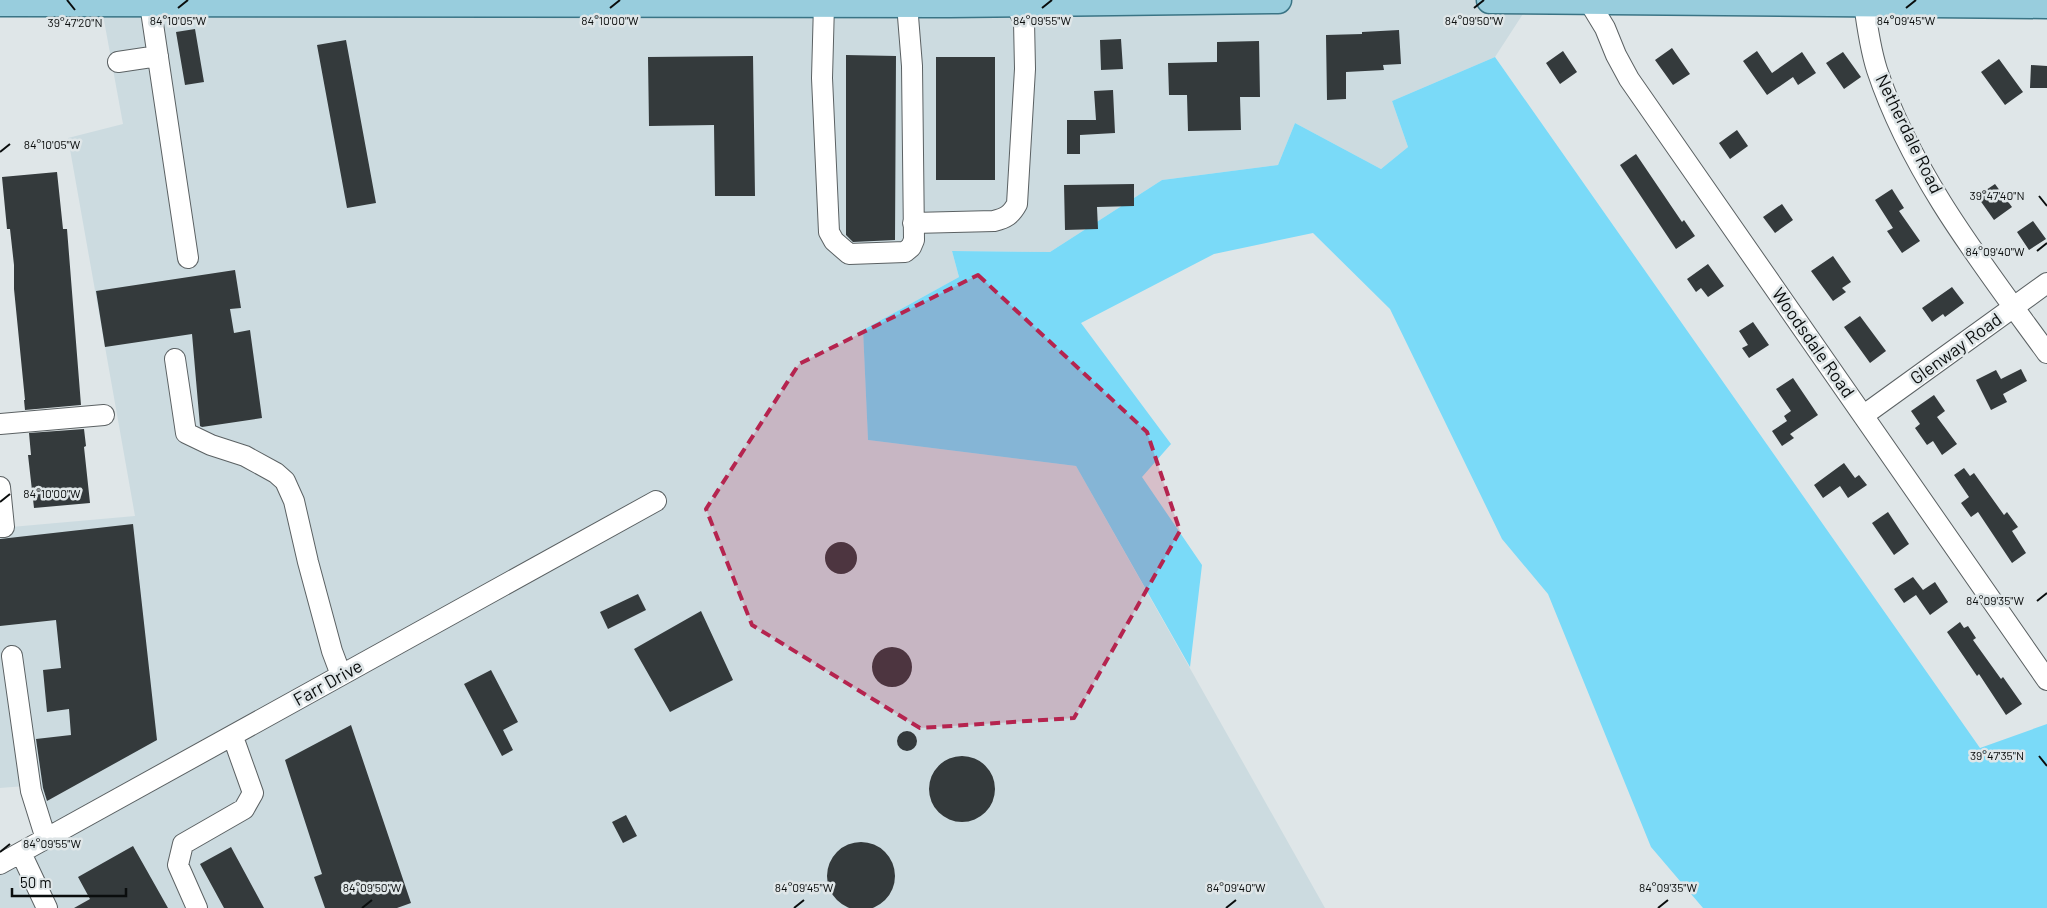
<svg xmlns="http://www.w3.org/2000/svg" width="2047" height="908" viewBox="0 0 2047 908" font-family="Barlow,sans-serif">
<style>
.built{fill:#ccdbe0}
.green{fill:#7adaf8}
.building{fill:#343a3c}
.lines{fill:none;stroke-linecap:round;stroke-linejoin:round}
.minor-casing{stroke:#5b6163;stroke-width:22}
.major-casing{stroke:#3a7485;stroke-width:29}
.minor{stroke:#fff;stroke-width:20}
.major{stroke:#98cddd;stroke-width:26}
.marked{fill:#b5244f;fill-opacity:0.2;stroke:#b5244f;stroke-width:4;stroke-dasharray:10 6;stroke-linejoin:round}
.ticks{fill:none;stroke:#0a0d0d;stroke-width:2}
.labels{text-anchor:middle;stroke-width:5;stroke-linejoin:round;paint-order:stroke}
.street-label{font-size:18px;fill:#0a0d0d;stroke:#dfe6e8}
.ticks-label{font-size:12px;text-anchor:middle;fill:#0a0d0d;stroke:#dfe6e8;stroke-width:5;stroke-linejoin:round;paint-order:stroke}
</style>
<rect width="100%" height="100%" fill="#dfe6e8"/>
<path class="built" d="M243,0H1532L1495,57L1392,101L1408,147L1381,169L1295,123L1278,165L1162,180L1050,252L952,251L959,277L863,330L868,440L1076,466L1325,908H0V865L40,842L25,786L0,788V528L135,516L68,138L123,124L101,4Z"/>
<path class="green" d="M1495,57L1980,748L2047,724V908H1703L1651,847L1548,594L1502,539L1390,309L1313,233L1214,254L1081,323L1171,444L1142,477L1202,565L1190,667L1076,466L868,440L863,330L959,277L952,251L1050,252L1162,180L1278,165L1295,123L1381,169L1408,147L1392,101Z"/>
<path class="building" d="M195,29L204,82L185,85L176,32Z
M1399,30L1401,64L1383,65L1384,70L1346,72V99L1327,100L1326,35L1362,34V32Z
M1121,39L1123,69L1101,70L1100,40Z
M346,40L376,203L347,208L317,45Z
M1259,41L1260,97H1240L1241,130L1188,131L1187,95H1169L1168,63L1217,62V42Z
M1672,48L1690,74L1673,85L1655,60Z
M1563,51L1577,72L1560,84L1546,63Z
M1757,51L1772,73L1802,52L1816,73L1798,85L1793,77L1767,95L1743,61Z
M1843,52L1861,77L1844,89L1826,63Z
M846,55L896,56L895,240L853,242L846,235Z
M753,56L755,196H715L714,125L649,126L648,57Z
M936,57H995V180H936Z
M1999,59L2023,92L2005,105L1981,72Z
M2031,65L2047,66V88H2030Z
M1113,90L1115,133L1080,135V154H1067V120H1096L1094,91Z
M1737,130L1748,146L1730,159L1719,143Z
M1636,154L1682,222L1684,220L1695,236L1676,249L1620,165Z
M57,172L63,229H67L81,405L25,410L24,400H25L14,289V265L10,229H7L2,177Z
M1134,184V206L1097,207L1098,229L1065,230L1064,185Z
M1995,184L2012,207L1994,220L1977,196Z
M1892,189L1904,208L1899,211L1920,241L1902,253L1887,231L1893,228L1875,200Z
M1782,204L1793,220L1775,233L1763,217Z
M2033,221L2046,239L2029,250L2017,232Z
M1833,256L1851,282L1842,288L1846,292L1833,301L1811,271Z
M1708,264L1724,286L1708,297L1701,288L1696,292L1687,279Z
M235,270L241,308L230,309L234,333L250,330L262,418L202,427L200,426L192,334L105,347L96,291Z
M1952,287L1964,303L1945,317L1943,314L1932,322L1922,308Z
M1860,316L1886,351L1870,363L1844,327Z
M1753,322L1769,345L1749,358L1742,348L1748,345L1739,331Z
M2021,369L2027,381L2003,394L2007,402L1991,410L1976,380L1996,370L2001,379Z
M1793,378L1818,415L1790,434L1794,438L1782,446L1772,431L1787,421L1784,416L1791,411L1776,389Z
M1934,395L1945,411L1937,417L1957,444L1942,455L1933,441L1927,445L1915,428L1920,424L1911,411Z
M84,429L86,446L84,447L90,503L34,508L28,455H31L29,433Z
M1844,463L1855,478L1859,475L1867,485L1848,498L1840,486L1823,498L1814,485Z
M1964,468L1970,476L1974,473L2004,515L2007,512L2018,527L2012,531L2026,553L2012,563L1978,512L1971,517L1961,503L1969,497L1954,475Z
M1888,512L1909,544L1894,555L1872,523Z
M133,524L157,740L47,801L43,788L36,739L71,735L69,709L47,712L43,670L61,668L56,620L0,626V539Z
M825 558a16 16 0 1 1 32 0a16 16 0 1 1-32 0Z
M1913,577L1923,590L1935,582L1948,602L1930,615L1916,595L1904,603L1894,589Z
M638,594L646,610L608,629L600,612Z
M701,611L733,680L670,712L634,649Z
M1960,622L1964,628L1968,626L1976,638L1973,640L2001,679L2003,677L2022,704L2006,715L1979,674L1977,676L1947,632Z
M872 667a20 20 0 1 1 40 0a20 20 0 1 1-40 0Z
M491,670L518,722L503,730L513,750L502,756L464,684Z
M351,725L411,903L397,908H325L314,877L322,874L285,760Z
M897 741a10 10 0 1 1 20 0a10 10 0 1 1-20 0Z
M929 789a33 33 0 1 1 66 0a33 33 0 1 1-66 0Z
M626,815L637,836L623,843L612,822Z
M827 876a34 34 0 1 1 68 0a34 34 0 1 1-68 0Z
M133,846L168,908H74L90,899L78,877Z
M231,847L264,908H224L200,864Z"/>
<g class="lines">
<g class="minor-casing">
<path id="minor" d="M1588,0L1605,28L1616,55L1629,79L2047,680
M1864,3C1867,26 1870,48 1877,70C1912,175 1983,265 2047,353
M150,4L188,258
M824,4L822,78L829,232L834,241L849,254L905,252L911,247L914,240L912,66L907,4
M118,62L158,56
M913,223L994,221C1006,218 1011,215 1017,204L1025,69L1024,21L1013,0
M175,359L186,433L211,445L245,456L276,473L285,481L294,501L308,562L332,651L341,675
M1864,415L2047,283
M0,424L104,415
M0,487L4,527H0
M12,656L31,791L46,839
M21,853L47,908
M0,864L656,501
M197,908L178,865L183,844L244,809L253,793L233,737"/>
</g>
<g class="major-casing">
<path id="major" d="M1490,0L2047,5
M0,3L949,4L1278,0"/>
</g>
<use href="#minor" class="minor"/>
<use href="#major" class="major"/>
</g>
<path class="marked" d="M978,275L1147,432L1180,531L1074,718L920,728L752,625L706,509L799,364Z"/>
<path class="ticks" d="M67,0L75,10M178,8L188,0M610,8L620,0M1042,8L1052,0M1474,8L1484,0M1906,8L1916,0M0,152L10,144M2039,196L2047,206M2037,251L2047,243M0,502L10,494M2037,601L2047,593M2039,756L2047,766M0,852L10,844M362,908L372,900M794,908L804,900M1226,908L1236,900M1658,908L1668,900"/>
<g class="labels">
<g class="street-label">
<text transform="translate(1909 134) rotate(64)" y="6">Netherdale Road</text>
<text transform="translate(1813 343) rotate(55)" y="6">Woodsdale Road</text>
<text transform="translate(1956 349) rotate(-36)" y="6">Glenway Road</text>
<text transform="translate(328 683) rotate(-29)" y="6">Farr Drive</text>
</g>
</g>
<g class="ticks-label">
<text x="178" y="25">84°10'05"W</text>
<text x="610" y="25">84°10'00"W</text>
<text x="1042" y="25">84°09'55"W</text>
<text x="1474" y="25">84°09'50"W</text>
<text x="1906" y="25">84°09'45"W</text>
<text x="75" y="27">39°47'20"N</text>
<text x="52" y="149">84°10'05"W</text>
<text x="1997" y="200">39°47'40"N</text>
<text x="1995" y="256">84°09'40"W</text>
<text x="52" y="498">84°10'00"W</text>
<text x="1995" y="605">84°09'35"W</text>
<text x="1997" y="760">39°47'35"N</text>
<text x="52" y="848">84°09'55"W</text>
<text x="372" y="892">84°09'50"W</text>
<text x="804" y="892">84°09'45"W</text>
<text x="1236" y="892">84°09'40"W</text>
<text x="1668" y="892">84°09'35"W</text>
</g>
<path d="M12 888v8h114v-8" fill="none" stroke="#0a0d0d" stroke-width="2.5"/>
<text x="20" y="888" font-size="15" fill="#0a0d0d" stroke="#dfe6e8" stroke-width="4" paint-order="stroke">50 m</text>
</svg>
